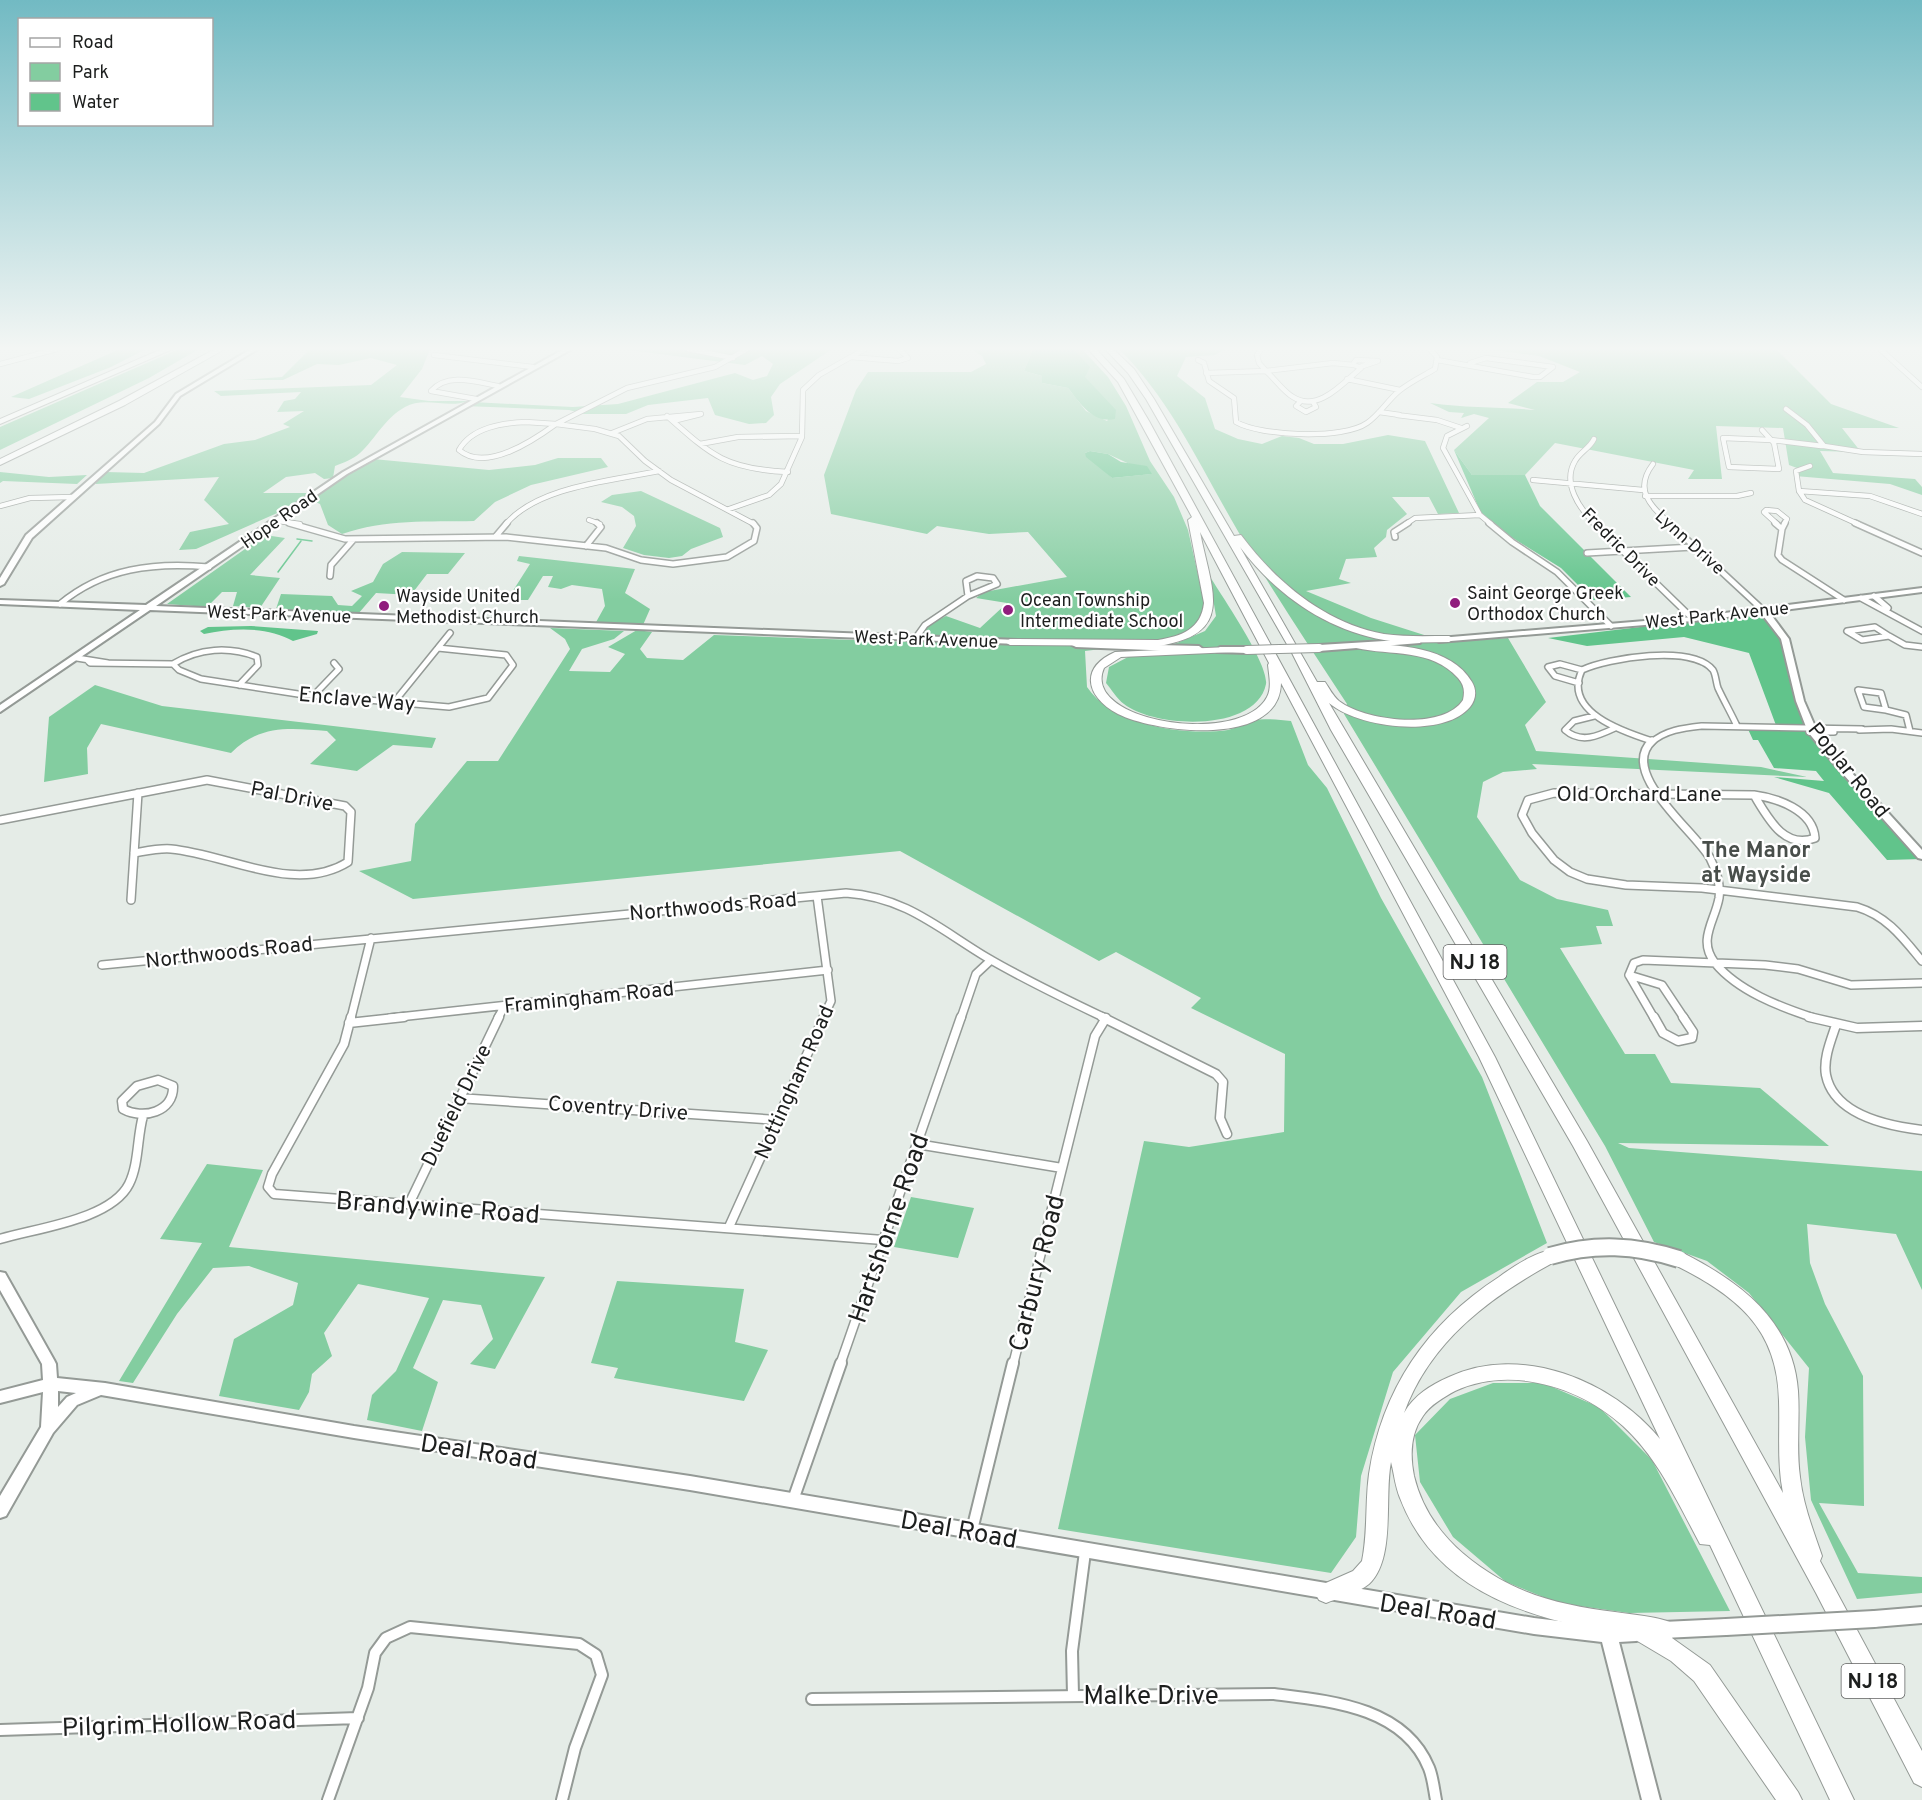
<svg xmlns="http://www.w3.org/2000/svg" width="1922" height="1800" viewBox="0 0 1922 1800" font-family="Overpass,sans-serif">
<style>
.green{fill:#83cda0;fill-rule:evenodd}
.water{fill:#61c48b}
.lines{fill:none;stroke-linecap:round;stroke-linejoin:round}
.stream{stroke:#61c48b;stroke-width:1.5}
.street-far4-casing{stroke:#949a96;stroke-width:6}
.street-far3-casing{stroke:#949a96;stroke-width:8}
.street-far2-casing{stroke:#949a96;stroke-width:10}
.street-far1-casing{stroke:#949a96;stroke-width:11}
.street-casing{stroke:#949a96;stroke-width:14}
.secondary-casing{stroke:#949a96;stroke-width:4}
.highway-casing{stroke:#949a96;stroke-width:2}
.street-far4{stroke:#fff;stroke-width:4.5}
.street-far3{stroke:#fff;stroke-width:5}
.street-far2{stroke:#fff;stroke-width:7}
.street-far1{stroke:#fff;stroke-width:8}
.street{stroke:#fff;stroke-width:10}
.secondary{fill:#fff;fill-rule:evenodd}
.highway{fill:#fff;fill-rule:evenodd}
.secondary-bridge-far1-casing{stroke:#949a96;stroke-width:10;stroke-linecap:butt}
.secondary-bridge-casing{stroke:#949a96;stroke-width:20;stroke-linecap:butt}
.highway-bridge-casing{stroke:#949a96;stroke-width:20;stroke-linecap:butt}
.secondary-bridge-far1{stroke:#fff;stroke-width:8}
.secondary-bridge{stroke:#fff;stroke-width:16}
.highway-bridge{stroke:#fff;stroke-width:16}
.poi-dot{fill:#911d7d;stroke:#fff;stroke-width:2}
.labels{text-anchor:middle;stroke-width:4.5;stroke-linejoin:round;paint-order:stroke}
.far-street-label{font-size:18px;fill:#1d1f1e;stroke:#fff}
.far-poi-label{font-size:18px;fill:#1d1f1e;stroke:#fff;text-anchor:start}
.shield{fill:#fff;stroke:#616262;stroke-width:1.5}
.shield-label{font-size:20px;font-weight:bold;fill:#1d1f1e}
.street-label{font-size:21px;fill:#1d1f1e;stroke:#fff}
.neighbourhood-label{font-size:22px;font-weight:bold;fill:#484e4a;stroke:#fff}
.near-street-label{font-size:26px;fill:#1d1f1e;stroke:#fff}
</style>
<rect width="100%" height="100%" fill="#e5ece7"/>
<path class="green" d="M120,349H146L111,367L29,399L11,397Z
M179,349H199L149,378L0,450V427Z
M310,349H430L422,369L400,397L429,401H468C448,409 424,396 405,407C385,418 376,438 360,453C353,459 343,463 335,466L333,478L324,479L315,473L286,477L263,493H317L373,459L489,470L535,465L558,458H601L608,467L531,485L495,502L474,521C429,522 385,519 342,534L328,525L320,504L309,499L196,549L179,550L190,532L229,524L204,500L219,477L95,484L106,472L144,473L224,444L255,440L290,427L283,424L304,411L277,412L284,401L295,399L301,392L221,396L214,391L371,385L397,365L371,358L339,365L317,364L283,380H242L282,377Z
M621,349H832L780,384L771,397L774,415L766,423L749,424L715,415L708,398L648,405L626,414H584L569,410L464,406L472,402L573,407L618,404L735,373L753,380L767,376L773,364L762,356L745,365Z
M971,349H1033L1024,371L1042,376V383L1068,388L1086,411L1107,421L1115,410L1084,377L1089,367L1074,349H1082L1108,377L1126,406L1150,461L1174,497L1188,530L1205,606L1193,630L1165,641L1085,651L1087,687C1113,726 1186,736 1228,730C1237,728 1245,722 1254,720C1265,718 1279,720 1291,721L1308,765L1327,788L1381,898L1482,1077L1547,1243L1461,1292L1393,1372L1361,1476L1356,1537L1331,1573L1058,1529L1144,1141L1189,1147L1284,1132L1285,1054L1191,1008L1201,998L1116,952L1099,961L900,851L413,899L359,871L411,861L415,824L467,761H498L570,649L565,639L550,628L624,631L614,639L582,649L569,671L610,672L625,654L608,647L637,630L652,632L640,649L647,658L683,660L714,635L911,642L928,639L924,633L928,625L946,616L980,628L1007,603L976,598L984,592L1067,577L1028,532L989,534L937,526L927,534L831,514L824,475L856,390L868,372H971L986,364L982,356ZM1090,451L1108,454L1151,474L1112,478L1085,453Z
M1119,349H1225L1215,355L1186,357L1177,376L1205,398L1215,429L1238,439L1262,444L1282,436L1299,438L1314,444H1343L1388,435L1425,441L1459,513L1438,514L1429,497H1392L1407,514L1387,530L1386,537L1374,548L1377,557L1346,559L1339,579L1351,583L1306,591L1371,618L1446,642L1508,638L1546,702L1525,725L1536,751L1761,767L1807,777L1532,764L1537,769L1503,772L1483,782L1477,817L1520,880L1557,899L1608,910L1613,926H1596L1602,944L1560,948L1625,1054H1655L1671,1083L1760,1088L1829,1146L1618,1143L1629,1148L1922,1171V1290L1896,1234L1807,1224L1810,1263L1825,1304L1863,1376L1864,1506L1819,1503L1858,1573L1922,1577V1593L1857,1599L1811,1500L1805,1437L1809,1368L1749,1293L1707,1261L1654,1242L1605,1146L1344,714L1347,704C1310,647 1272,591 1239,533C1202,470 1171,400 1119,349Z
M1486,349H1776L1831,404L1899,428H1842L1861,452L1820,451L1833,473L1915,479L1922,487V495L1890,484L1795,476L1797,468L1789,465L1783,428L1716,426L1722,479H1688L1694,470L1555,443L1525,475H1472L1454,450L1489,418L1474,414L1461,418L1464,413L1449,412L1430,403C1465,408 1499,407 1535,410L1508,403L1537,382H1563L1580,372L1539,356Z
M0,472L49,477L87,475L77,484L3,481L0,483Z
M641,491L720,528L723,537L691,549L682,556L669,558L644,555L623,548L636,526L634,516L622,507L601,502L612,495Z
M265,535L285,538L250,575L280,578L260,608L233,606L237,592H222L207,607L167,604Z
M402,552L465,553L448,574H427L411,595L376,593L358,614L276,609L281,594L332,596L338,605L352,606L362,596L351,591L373,582L383,564Z
M519,556L635,569L625,593L650,609L643,625L595,624L605,606L602,589L572,585L561,589L548,587L553,576H543L528,600H507L530,564L517,561Z
M1209,575C1221,595 1269,664 1266,684C1256,733 1154,728 1124,704C1117,699 1112,690 1106,683L1109,667L1130,656L1177,643L1205,631L1216,616Z
M95,685L162,706L436,738L432,748L393,745L357,771L310,764L336,740L327,731C290,728 260,724 231,753L101,724L87,748L88,774L44,782L49,717Z
M207,1164L263,1170L229,1247L545,1277L495,1369L470,1364L493,1339L481,1305L443,1300L413,1368L438,1382L422,1431L367,1420L372,1395L396,1371L429,1298L358,1284L324,1333L332,1356L312,1374L309,1392L299,1410L219,1396L234,1339L293,1305L298,1283L249,1266L213,1268L177,1314L133,1383L119,1381L202,1243L160,1239Z
M911,1197L974,1208L958,1258L894,1247Z
M617,1281L744,1289L735,1342L768,1350L744,1401L614,1378L618,1368L591,1363Z
M1493,1383H1543L1599,1407L1652,1460L1730,1611L1629,1613L1558,1603L1506,1582L1453,1537L1420,1482L1415,1435L1450,1399Z"/>
<path class="water" d="M1033,349H1074L1090,367L1085,377L1116,410L1115,419C1093,424 1080,403 1068,388L1042,383V376L1024,371Z
M1454,450L1472,475H1525L1540,506L1631,597L1593,600L1561,568L1503,532L1480,511Z
M1090,451L1108,454L1121,462L1147,466L1152,474L1112,478L1086,457L1085,453Z
M1766,612L1785,635L1813,727L1922,859L1887,860L1829,793L1774,777L1824,781L1816,771L1774,768L1758,740H1753L1747,727L1777,728L1749,653L1684,637L1587,646L1548,638Z
M251,626L318,631L317,634L293,641C267,626 232,628 204,634L200,631L208,627Z"/>
<g class="lines">
<path class="stream" d="M297,539L312,541
M278,572L301,541"/>
<g class="street-far4-casing">
<path id="street-far4" d="M688,349L733,358
M1261,349L1257,355L1259,363L1266,371
M1880,349L1922,387
M434,355L533,367
M851,357L898,361L908,358L899,349
M1198,360L1204,363L1209,381L1234,398L1236,422C1260,436 1343,440 1367,423C1379,415 1388,400 1399,391C1410,382 1423,376 1435,369L1437,357L1430,349
M1437,360L1533,377H1540L1553,367L1486,358L1470,363
M1333,363L1354,365L1361,368C1343,383 1318,413 1293,397C1283,391 1275,379 1266,371Z
M0,364L57,349
M1353,364L1356,360L1378,361L1360,367
M1206,373L1266,371
M1347,379L1400,390
M476,399L431,391C448,372 476,382 498,386
M1301,401L1296,406L1306,412L1316,407L1313,402
M1786,409L1807,425L1824,446L1863,452L1922,454
M1379,412L1400,415
M1397,415L1437,420L1461,428
M667,416C712,456 726,469 788,472
M526,422L556,424C534,440 486,473 459,450C472,427 503,423 526,422Z
M556,424L595,429L619,436L645,461L671,480L754,524
M556,424L627,388L715,367L747,349
M1467,426L1447,436L1443,448L1480,515L1491,524
M1762,430L1774,443L1779,469L1729,467L1723,438L1771,440
M612,433L647,419L701,414L673,421
M1594,439C1590,448 1580,452 1575,461C1562,483 1579,508 1595,524
M700,444L738,437L802,436
M1821,446L1771,440L1823,446
M1653,464C1633,490 1651,506 1670,524
M1810,466L1796,471L1799,491L1805,500L1858,524
M1533,480L1643,490
M1799,491L1870,496L1922,514
M1645,496H1737L1751,493
M0,506L30,498L73,497
M729,509L769,495L781,484L802,437L803,390L819,375L865,349
M589,520L600,524
M278,521L300,524
M506,524C538,486 612,481 659,471
M1406,524L1415,518L1480,515
M1777,524L1764,512L1766,510L1777,511L1787,519L1784,524"/>
</g>
<g class="street-far3-casing">
<path id="street-far3" d="M289,523L345,539L506,537L606,548L641,560L673,564L727,557L754,541L757,528L753,523
M1489,523L1512,542L1557,572L1611,626
M1594,523L1693,619
M1669,523L1764,611
M1775,523L1782,529L1785,523
M1855,523L1922,553
M1782,529L1778,555L1782,560L1844,600
M496,536L507,523
M1395,537L1394,532L1408,523
M586,546L601,527L597,523
M1587,553L1693,547
M330,576L331,565L353,540
M977,576L993,578L997,584L968,596L966,581Z
M1874,596L1888,608
M1861,598L1922,631
M60,604C103,568 154,562 209,567
M1875,627L1889,636L1862,640L1847,631Z
M1889,636L1905,645L1922,647
M915,639L925,625L968,596
M77,658L108,663
M87,660L90,663L173,664L179,670L201,679L298,694L449,707L488,698L513,665L506,655L438,648
M173,664C199,648 229,646 257,657L258,665L239,685
M1579,683L1555,676L1548,667L1560,664L1582,670
M1858,690L1881,693L1886,710L1864,707Z
M313,696L339,669L334,663
M395,701L450,633
M1886,710L1906,715L1910,731
M1594,716L1574,721L1565,730C1581,744 1598,736 1615,728
M1859,730L1891,729L1922,733
M1809,732H1834
M1652,741C1624,732 1562,712 1582,670C1608,658 1692,644 1713,670C1716,675 1716,683 1718,688C1724,701 1731,713 1737,726
M1651,743C1665,730 1684,728 1702,726L1862,729"/>
</g>
<g class="street-far2-casing">
<path id="street-far2" d="M1652,741C1618,773 1695,831 1710,858C1716,870 1721,884 1719,898C1715,921 1697,940 1715,963C1738,991 1780,1007 1814,1018
M1754,795L1554,793L1528,800L1522,815L1532,833L1554,860L1570,872L1587,879L1626,885L1702,888L1857,907C1887,916 1903,938 1922,961
M1754,795C1777,798 1813,810 1815,838C1784,850 1768,818 1754,795Z
M0,820L207,780L345,806L351,812L348,862C295,895 227,854 171,849C159,848 146,851 134,853
M817,896L831,1001L823,1018
M131,900L138,793
M102,965L846,893C905,897 938,928 986,957C1025,980 1065,999 1105,1018
M1629,975L1634,963L1643,960L1765,965L1798,969L1851,985L1922,983
M351,1018L371,938
M390,1018L828,970
M498,1018L504,1007
M961,1018L976,974L991,960
M1654,1018L1629,975L1662,985L1684,1018"/>
</g>
<g class="street-far1-casing">
<path id="street-far1" d="M351,1017L344,1044L272,1174L268,1187L274,1194L883,1240
M1102,1017L1216,1074L1223,1082L1220,1118L1227,1134
M1654,1017L1663,1033L1678,1041L1692,1038L1693,1032L1683,1017
M1809,1017L1857,1028L1922,1026
M349,1023L404,1017
M1836,1025C1831,1040 1823,1059 1826,1075C1834,1115 1888,1126 1922,1130
M158,1080L173,1086C174,1112 143,1120 123,1109L122,1101L137,1086Z
M458,1098L777,1120
M917,1144L1062,1168
M409,1204L499,1017
M729,1227L824,1017
M0,1239C36,1228 111,1220 129,1184C139,1164 137,1137 143,1116
M840,1365L961,1017
M1013,1365L1095,1036L1106,1018"/>
</g>
<g class="street-casing">
<path id="street" d="M793,1500L841,1363
M972,1530L1013,1363
M1073,1695L1072,1651L1085,1552
M812,1699L1274,1694C1331,1701 1404,1707 1429,1768C1433,1778 1434,1790 1436,1800
M0,1730L358,1718
M328,1800L368,1688L375,1653L386,1638L410,1627L579,1644L596,1655L602,1675L575,1748L562,1800"/>
</g>
<g class="secondary-casing">
<path id="secondary" d="M251,349H258L180,396L159,424L32,538L4,584L0,586V578L26,535L155,422L176,394Z
M564,349H572L347,474L156,606L1019,640L1023,642L1019,644L150,610L0,712V705L140,610L0,604V600L146,605L343,472Z
M1922,588V592L1769,612L1789,639L1804,701L1817,731L1841,761L1922,850V859L1918,858L1835,765L1808,732L1796,701L1781,639L1761,613L1693,621L1439,642L1435,640L1439,638L1693,617Z
M1417,639L1421,641L1420,643L1319,651L1315,648L1319,645Z
M1073,643L1199,646L1203,649L1199,652L1076,647L1072,645Z
M1220,647H1247L1251,650L1247,653L1217,652L1216,650Z
M0,1272L5,1273L54,1360L56,1364L57,1378L105,1383L354,1426L690,1476L1534,1618L1609,1627L1636,1625L1642,1627L1644,1633L1642,1639L1636,1641L1619,1642L1660,1800H1642L1602,1642L1534,1634L690,1490L354,1438L101,1395L77,1405L53,1433L6,1516L0,1518V1496L41,1427L43,1392L0,1403V1391L43,1380L42,1364L0,1290ZM58,1391L76,1393L67,1397L58,1407Z
M1922,1607V1623L1874,1627L1868,1625L1866,1619L1868,1613L1874,1611Z
M1726,1619L1732,1621L1734,1627L1732,1633L1726,1635L1663,1638L1657,1636L1655,1630L1657,1624L1663,1622Z"/>
</g>
<g class="highway-casing">
<path id="highway" d="M162,349H173L0,424V419Z
M215,349H225L125,405L0,465V459L119,401Z
M1088,349H1096L1124,379L1149,421L1495,1057L1854,1800H1830L1710,1545L1700,1544C1678,1503 1658,1458 1623,1426C1580,1387 1511,1365 1455,1391C1444,1397 1430,1405 1423,1416C1410,1434 1410,1456 1414,1476C1425,1522 1458,1555 1498,1578C1534,1599 1574,1607 1615,1612C1634,1615 1655,1616 1673,1623L1676,1630L1672,1638L1710,1665L1798,1792L1802,1800H1776L1694,1681L1671,1661L1634,1639L1633,1635C1539,1622 1437,1596 1400,1498C1395,1486 1394,1473 1391,1462C1384,1496 1396,1559 1369,1584C1358,1593 1339,1598 1326,1603L1319,1600L1315,1593L1319,1586L1353,1571L1362,1561C1368,1532 1365,1502 1369,1474C1382,1388 1428,1323 1499,1277C1511,1268 1542,1247 1556,1251L1559,1256L1556,1261C1491,1296 1430,1341 1404,1413C1414,1395 1431,1385 1449,1377C1521,1343 1613,1381 1660,1439L1479,1057L1281,683C1280,748 1156,733 1118,714C1086,697 1079,668 1115,652L1229,647L1234,650L1233,652L1121,657L1104,668C1080,722 1241,747 1267,697C1272,688 1269,675 1268,665L1269,663L1200,532C1211,590 1237,634 1158,646L1010,645L1005,642L1010,639L1158,640C1182,636 1201,629 1204,603L1188,520L1192,517L1118,382Z
M1105,349H1113L1134,369L1154,399L1234,536L1241,535C1276,582 1325,623 1384,634C1405,637 1427,636 1449,636L1454,639L1449,642C1428,642 1406,644 1384,640C1326,630 1275,594 1240,547L1317,682H1325C1329,688 1333,696 1339,701C1365,721 1443,731 1463,700C1465,691 1464,685 1458,678C1431,648 1391,656 1356,648V644L1360,643C1397,645 1451,646 1472,682C1477,690 1476,700 1470,707C1443,739 1358,728 1329,703L1587,1141L1783,1493C1777,1463 1780,1432 1779,1401C1778,1327 1735,1295 1673,1264L1670,1259L1673,1254L1679,1252L1685,1254C1742,1283 1793,1322 1798,1391C1800,1420 1796,1448 1800,1477C1803,1504 1813,1530 1822,1556L1820,1561L1922,1751V1787L1914,1783L1816,1593L1573,1146L1331,730L1292,653L1146,399L1128,373Z"/>
</g>
<use href="#street-far4" class="street-far4"/>
<use href="#street-far3" class="street-far3"/>
<use href="#street-far2" class="street-far2"/>
<use href="#street-far1" class="street-far1"/>
<use href="#street" class="street"/>
<use href="#secondary" class="secondary"/>
<use href="#highway" class="highway"/>
<g class="secondary-bridge-far1-casing">
<path id="secondary-bridge-far1" d="M1247,650L1319,648"/>
</g>
<g class="secondary-bridge-casing">
<path id="secondary-bridge" d="M1726,1627L1874,1619"/>
</g>
<g class="highway-bridge-casing">
<path id="highway-bridge" d="M1550,1256C1595,1243 1635,1245 1679,1259"/>
</g>
<use href="#secondary-bridge-far1" class="secondary-bridge-far1"/>
<use href="#secondary-bridge" class="secondary-bridge"/>
<use href="#highway-bridge" class="highway-bridge"/>
</g>
<linearGradient id="sky" x2="0" y2="1"><stop stop-color="#72bac3"/><stop offset="0.58" stop-color="#f3f6f4"/><stop offset="1" stop-color="#f3f6f4" stop-opacity="0"/></linearGradient>
<rect width="1922" height="601" fill="url(#sky)"/>
<g class="poi-dot">
<circle cx="1455" cy="603" r="6"/>
<circle cx="384" cy="606" r="6"/>
<circle cx="1008" cy="610" r="6"/>
</g>
<g class="labels">
<g class="far-street-label">
<text transform="translate(279 519) rotate(-35)" y="6">Hope Road</text>
<text transform="translate(1690 542) rotate(42)" y="6">Lynn Drive</text>
<text transform="translate(1621 547) rotate(45)" y="6">Fredric Drive</text>
<text transform="translate(279 614) rotate(2)" y="6">West Park Avenue</text>
<text transform="translate(1717 615) rotate(-6)" y="6">West Park Avenue</text>
<text transform="translate(926 639) rotate(2)" y="6">West Park Avenue</text>
</g>
<g class="far-poi-label">
<text x="1467" y="599">Saint George Greek<tspan x="1467" dy="21">Orthodox Church</tspan></text>
<text x="396" y="602">Wayside United<tspan x="396" dy="21">Methodist Church</tspan></text>
<text x="1020" y="606">Ocean Township<tspan x="1020" dy="21">Intermediate School</tspan></text>
</g>
<g class="shield">
<rect x="1443.5" y="945" width="63" height="34" rx="4.5"/>
<rect x="1841.5" y="1664" width="63" height="34" rx="4.5"/>
</g>
<g class="shield-label">
<text x="1475" y="969">NJ 18</text>
<text x="1873" y="1688">NJ 18</text>
</g>
<g class="street-label">
<text transform="translate(357 699) rotate(5)" y="7">Enclave Way</text>
<text transform="translate(1849 770) rotate(51)" y="7">Poplar Road</text>
<text x="1639" y="801">Old Orchard Lane</text>
<text transform="translate(292 796) rotate(11)" y="7">Pal Drive</text>
<text transform="translate(713 906) rotate(-5)" y="7">Northwoods Road</text>
<text transform="translate(229 952) rotate(-6)" y="7">Northwoods Road</text>
<text transform="translate(589 997) rotate(-6)" y="7">Framingham Road</text>
<text transform="translate(794 1082) rotate(-66)" y="7">Nottingham Road</text>
<text transform="translate(456 1105) rotate(-64)" y="7">Duefield Drive</text>
<text transform="translate(618 1108) rotate(4)" y="7">Coventry Drive</text>
</g>
<g class="neighbourhood-label">
<text x="1756" y="857">The Manor<tspan x="1756" dy="25">at Wayside</tspan></text>
</g>
<g class="near-street-label">
<text transform="translate(438 1207) rotate(4)" y="9">Brandywine Road</text>
<text transform="translate(888 1228) rotate(-71)" y="9">Hartshorne Road</text>
<text transform="translate(1036 1273) rotate(-76)" y="9">Carbury Road</text>
<text transform="translate(479 1451) rotate(9)" y="9">Deal Road</text>
<text transform="translate(959 1529) rotate(10)" y="9">Deal Road</text>
<text transform="translate(1438 1611) rotate(9)" y="9">Deal Road</text>
<text x="1151" y="1704">Malke Drive</text>
<text transform="translate(179 1723) rotate(-2)" y="9">Pilgrim Hollow Road</text>
</g>
</g>
<rect x="18" y="18" width="195" height="108" fill="#ffffff" stroke="#a5a5a5" stroke-width="1.5"/>
<rect x="30" y="38" width="30" height="9" fill="#ffffff" stroke="#a5a5a5" stroke-width="1.5"/>
<text x="72" y="48" font-size="18" fill="#1d1f1e">Road</text>
<rect x="30" y="63" width="30" height="18" fill="#83cda0" stroke="#a5a5a5" stroke-width="1.5"/>
<text x="72" y="78" font-size="18" fill="#1d1f1e">Park</text>
<rect x="30" y="93" width="30" height="18" fill="#61c48b" stroke="#a5a5a5" stroke-width="1.5"/>
<text x="72" y="108" font-size="18" fill="#1d1f1e">Water</text>
</svg>
